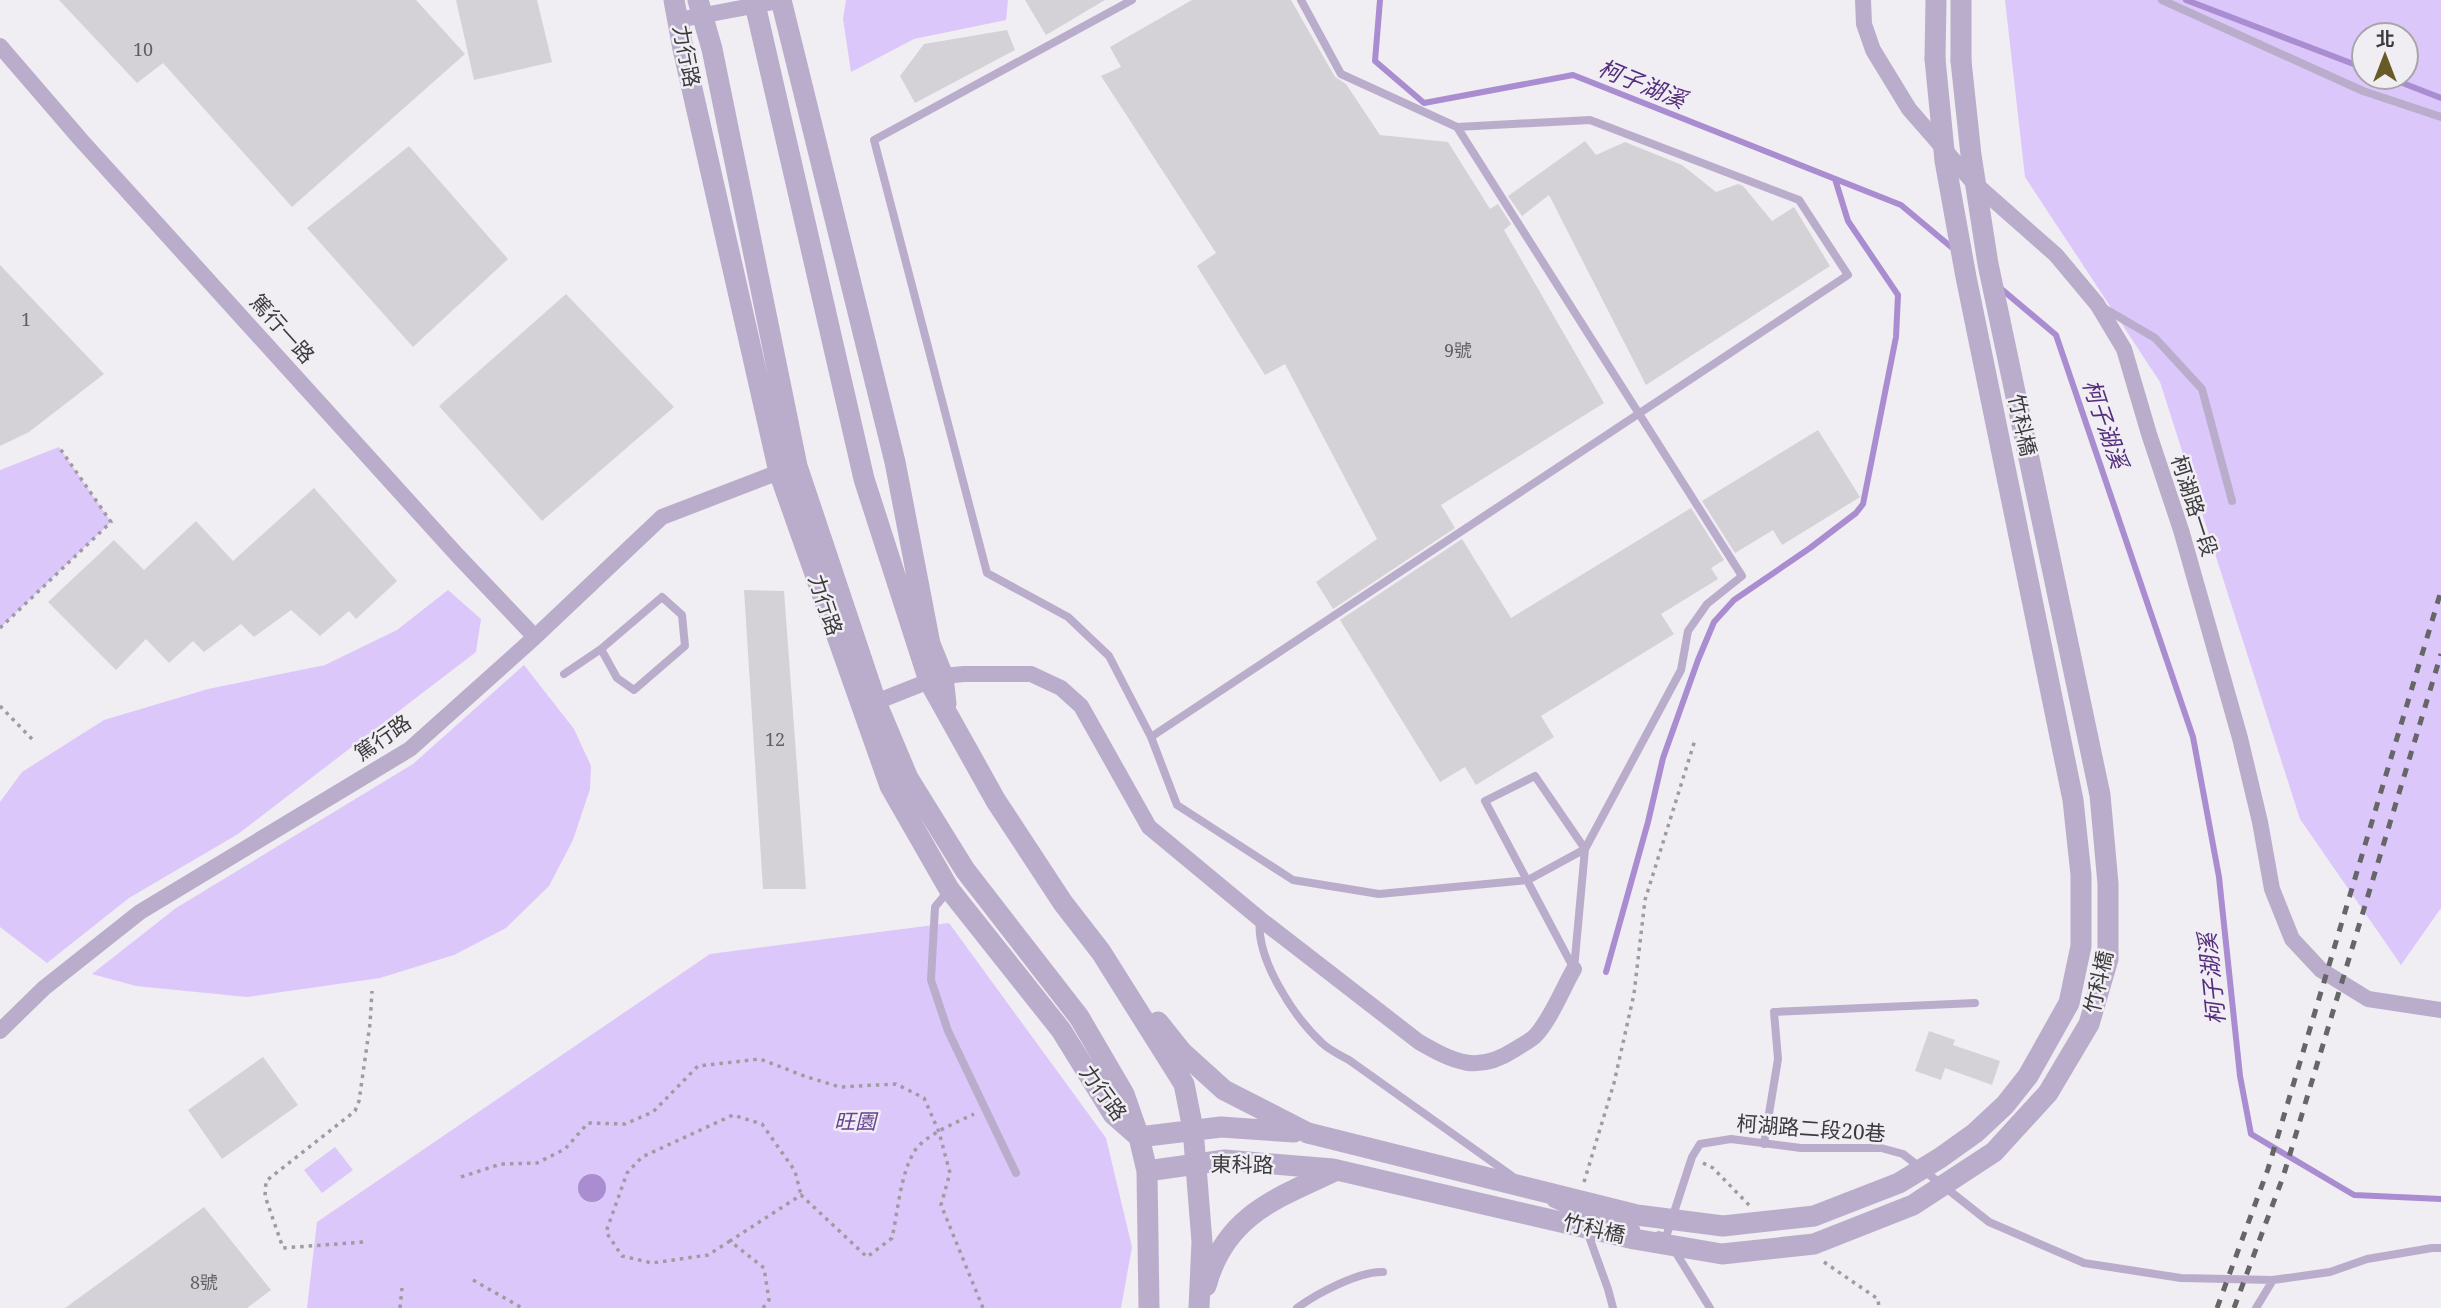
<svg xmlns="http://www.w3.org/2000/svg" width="2441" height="1308" viewBox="0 0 2441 1308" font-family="'Noto Serif','Noto Sans TC',serif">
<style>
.green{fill:#dcc7fb;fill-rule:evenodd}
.water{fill:#aa8dd0}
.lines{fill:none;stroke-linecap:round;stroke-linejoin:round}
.stream{stroke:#aa8dd0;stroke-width:6}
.building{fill:#d4d2d7}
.path{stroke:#9f9ca1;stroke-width:3.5;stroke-dasharray:3.5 5;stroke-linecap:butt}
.service{stroke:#baadcc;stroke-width:8}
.minor{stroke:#baadcc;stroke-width:16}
.tertiary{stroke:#baadcc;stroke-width:21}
.rail{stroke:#666568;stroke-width:5;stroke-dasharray:9 9;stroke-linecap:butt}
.tertiary-bridge{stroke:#baadcc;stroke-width:21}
.labels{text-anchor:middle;stroke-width:5;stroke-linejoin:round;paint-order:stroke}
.number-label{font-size:18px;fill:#616063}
.street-label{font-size:21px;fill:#3b3a3c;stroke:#f0edf3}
.park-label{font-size:21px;font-style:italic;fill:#684192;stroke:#f0edf3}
.water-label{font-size:23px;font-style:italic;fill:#552d7d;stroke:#f0edf3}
</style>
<rect width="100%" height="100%" fill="#f0edf3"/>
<path class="green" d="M846,0H1008L1006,20L914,39L851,72L843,19Z
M2005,0H2441V908L2401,965L2300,819L2160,382L2025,177ZM2364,35H2406V77H2364Z
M59,447L111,522L0,628V470Z
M448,590L481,619L476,652L238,834L129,898L47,963L0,927V802L22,772L104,720L208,689L325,665L397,630Z
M524,665L574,729L591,766L590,789L573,840L549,886L506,928L454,955L380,978L247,997L136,986L92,974L176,908L413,764Z
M949,923L1106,1138L1132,1247L1121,1308H307L317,1222L710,954Z
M335,1147L353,1170L322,1193L304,1170Z"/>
<path class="water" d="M578 1188a14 14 0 1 1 28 0a14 14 0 1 1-28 0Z"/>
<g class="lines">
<path class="stream" d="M1380,0L1375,61L1424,103L1573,75L1901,205L1956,251
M2186,0L2364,68
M2387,77L2441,98
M1999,287L2056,335L2193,737L2219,877L2240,1076L2251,1134L2354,1195L2441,1199
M1606,972L1648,822L1663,758L1698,660L1714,622L1734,600L1810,548L1856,513L1863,504L1896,337L1898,295L1848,221L1835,179"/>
</g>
<path class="building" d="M59,0H416L465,54L292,207L163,63L137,83Z
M456,0H537L552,62L474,80Z
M1025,0H1105L1046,35Z
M1192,0H1291L1335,77L1346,84L1380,135L1448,142L1490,209L1498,204L1511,224L1504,230L1604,403L1441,505L1455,528L1333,609L1316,582L1377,539L1285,364L1265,375L1197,266L1216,253L1101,76L1121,67L1110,47Z
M1007,30L1015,50L915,103L900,76L924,44Z
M1585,141L1596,155L1625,142L1682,165L1716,192L1738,184L1743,186L1772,221L1794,207L1830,266L1646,385L1549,195L1522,216L1508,196Z
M409,146L508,259L413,347L307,228Z
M0,265L104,374L29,432L0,446Z
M566,294L674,407L542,521L439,406Z
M1818,430L1860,497L1782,545L1773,530L1735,553L1702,501Z
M314,488L397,581L356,619L349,611L320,636L291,610L254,637L241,624L204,652L193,641L169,663L146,639L116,670L48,602L114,540L144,570L196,521L233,561Z
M1691,508L1724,560L1711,568L1718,579L1661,614L1674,634L1541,716L1554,737L1476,785L1465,767L1440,782L1340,620L1462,539L1511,618Z
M744,590L784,591L806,889H763Z
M1929,1031L1955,1040L1953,1045L2000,1061L1992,1085L1945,1068L1941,1080L1915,1071Z
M263,1057L298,1105L222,1159L188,1110Z
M204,1207L271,1290L247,1308H65Z"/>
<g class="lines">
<path class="path" d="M0,628L111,522L59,447
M0,706L32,739
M1703,1163L1713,1168L1749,1205
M461,1177L501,1164L537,1163L565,1149L588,1123L625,1124L653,1112L698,1066L760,1059L807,1077L840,1087L896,1084L924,1098L939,1132L950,1173L941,1205L983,1308
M1584,1182L1614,1083L1634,994L1645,900L1695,740
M730,1241L708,1255L652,1263L622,1256L606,1232L627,1173L642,1157L733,1115L762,1124L795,1171L801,1195
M363,1242L283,1248L265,1196L266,1181L355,1111L359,1101L370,1024L372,991
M1824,1262L1878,1299L1879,1308
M473,1280L522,1308
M400,1308L402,1288
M763,1308L769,1300L764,1268L730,1241L801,1195L867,1257L892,1238C898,1211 900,1176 914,1152C923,1136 957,1122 974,1114"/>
<path class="service" d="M1132,0L874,140L987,573L1068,617L1109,656L1151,737L1177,805L1293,880L1379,894L1528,880L1585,849L1681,670L1688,631L1707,604L1742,576L1457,127
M2162,0L2363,91L2441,117
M2102,307L2155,338L2202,389L2232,501
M564,674L601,649L662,597L682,615L685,646L634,690L617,678L601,649
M1151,737L1848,275L1799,200L1590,120L1457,127L1341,74L1301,0
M1535,776L1585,849L1574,969L1485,801Z
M948,891L935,907L931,980L948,1031L1016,1173
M1260,919C1255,958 1294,1017 1322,1043C1329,1050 1340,1055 1349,1060L1512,1176
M1764,1144L1778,1059L1774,1012L1975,1003
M1552,1203L1574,1213L1636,1229
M1587,1231L1608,1289L1613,1308
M1659,1235L1666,1237L1692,1157L1700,1144L1731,1139L1801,1148H1881L1903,1154L1989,1222L2084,1263L2181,1278L2273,1280L2330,1272L2367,1259L2432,1248H2441
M1673,1248L1710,1308
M1297,1308C1316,1294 1359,1271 1383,1272
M2256,1308L2273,1280"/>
<path class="minor" d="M1863,0L1864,24L1873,50L1909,109L1971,180L2056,255L2097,304L2124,349L2149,434L2181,530L2240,738L2260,822L2272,889L2292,939L2321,970L2368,999L2441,1010
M678,20L784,0
M0,46L81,140L458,556L535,637
M867,708L876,702L929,681L943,676L964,674H1031L1061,688L1081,706L1149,827L1260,919L1419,1042C1454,1062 1477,1074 1514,1050C1521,1045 1531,1041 1536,1035C1552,1017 1562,990 1574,969
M0,1031L44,988L140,912L410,749L535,637L662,517L779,472"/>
<path class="tertiary" d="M674,0L683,49L779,472L890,786L949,889L1061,1030L1113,1114L1138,1136
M698,0L712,49L797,466L876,702L908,778L965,870L1079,1017L1124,1094L1139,1137L1147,1171L1149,1308
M754,0L864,479L929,681L996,801L1063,903L1101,952L1184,1084L1193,1129L1202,1242L1199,1308
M781,0L895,462L930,644L943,676L946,704
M1961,0V61
M1935,59L1936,0
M1158,1022L1182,1052L1224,1090L1308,1133
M1139,1137L1221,1127L1294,1132
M1147,1171L1225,1160L1333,1169
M1206,1286C1225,1215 1277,1198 1337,1170"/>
<path class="rail" d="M2217,1308L2268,1169L2441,591
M2234,1308L2283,1177L2441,654"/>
<path class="tertiary-bridge" d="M1308,1133L1637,1215L1723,1226L1814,1216L1899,1183L1940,1158L1975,1133L2005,1105L2028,1076L2069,1003L2081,946V875L2073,800L1966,277L1945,161L1935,59
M1337,1170L1634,1239L1722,1254L1814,1244L1913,1205L1994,1152L2048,1093L2089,1024L2108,959V884L2100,795L1988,264L1971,155L1961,61"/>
</g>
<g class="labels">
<g class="number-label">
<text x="143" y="56">10</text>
<text x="26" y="326">1</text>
<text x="1458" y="357">9號</text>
<text x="775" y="746">12</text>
<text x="204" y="1289">8號</text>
</g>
<g class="street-label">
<text transform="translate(686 56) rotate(79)" y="7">力行路</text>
<text transform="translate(282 329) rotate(48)" y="7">篤行一路</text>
<text transform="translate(2022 425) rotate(78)" y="7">竹科橋</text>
<text transform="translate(2194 506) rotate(72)" y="7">柯湖路一段</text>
<text transform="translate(825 605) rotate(71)" y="7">力行路</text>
<text transform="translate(383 738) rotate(-35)" y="7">篤行路</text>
<text transform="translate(2099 982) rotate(-77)" y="7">竹科橋</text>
<text transform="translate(1103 1093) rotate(54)" y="7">力行路</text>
<text transform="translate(1811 1129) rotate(4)" y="7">柯湖路二段20巷</text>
<text transform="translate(1242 1165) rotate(1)" y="7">東科路</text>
<text transform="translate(1594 1229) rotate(13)" y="7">竹科橋</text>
</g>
<g class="park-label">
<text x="855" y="1129">旺園</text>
</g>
<g class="water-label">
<text transform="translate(1642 84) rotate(22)" y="8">柯子湖溪</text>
<text transform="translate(2105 424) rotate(71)" y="8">柯子湖溪</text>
<text transform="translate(2212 979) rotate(-96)" y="8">柯子湖溪</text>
</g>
</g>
<g transform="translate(2385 56)"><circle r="33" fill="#f0edf3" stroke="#a8a5aa" stroke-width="2"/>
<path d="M0-5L12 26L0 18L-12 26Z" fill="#685a27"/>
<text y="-10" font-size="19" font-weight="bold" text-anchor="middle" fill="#3b3a3c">北</text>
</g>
</svg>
